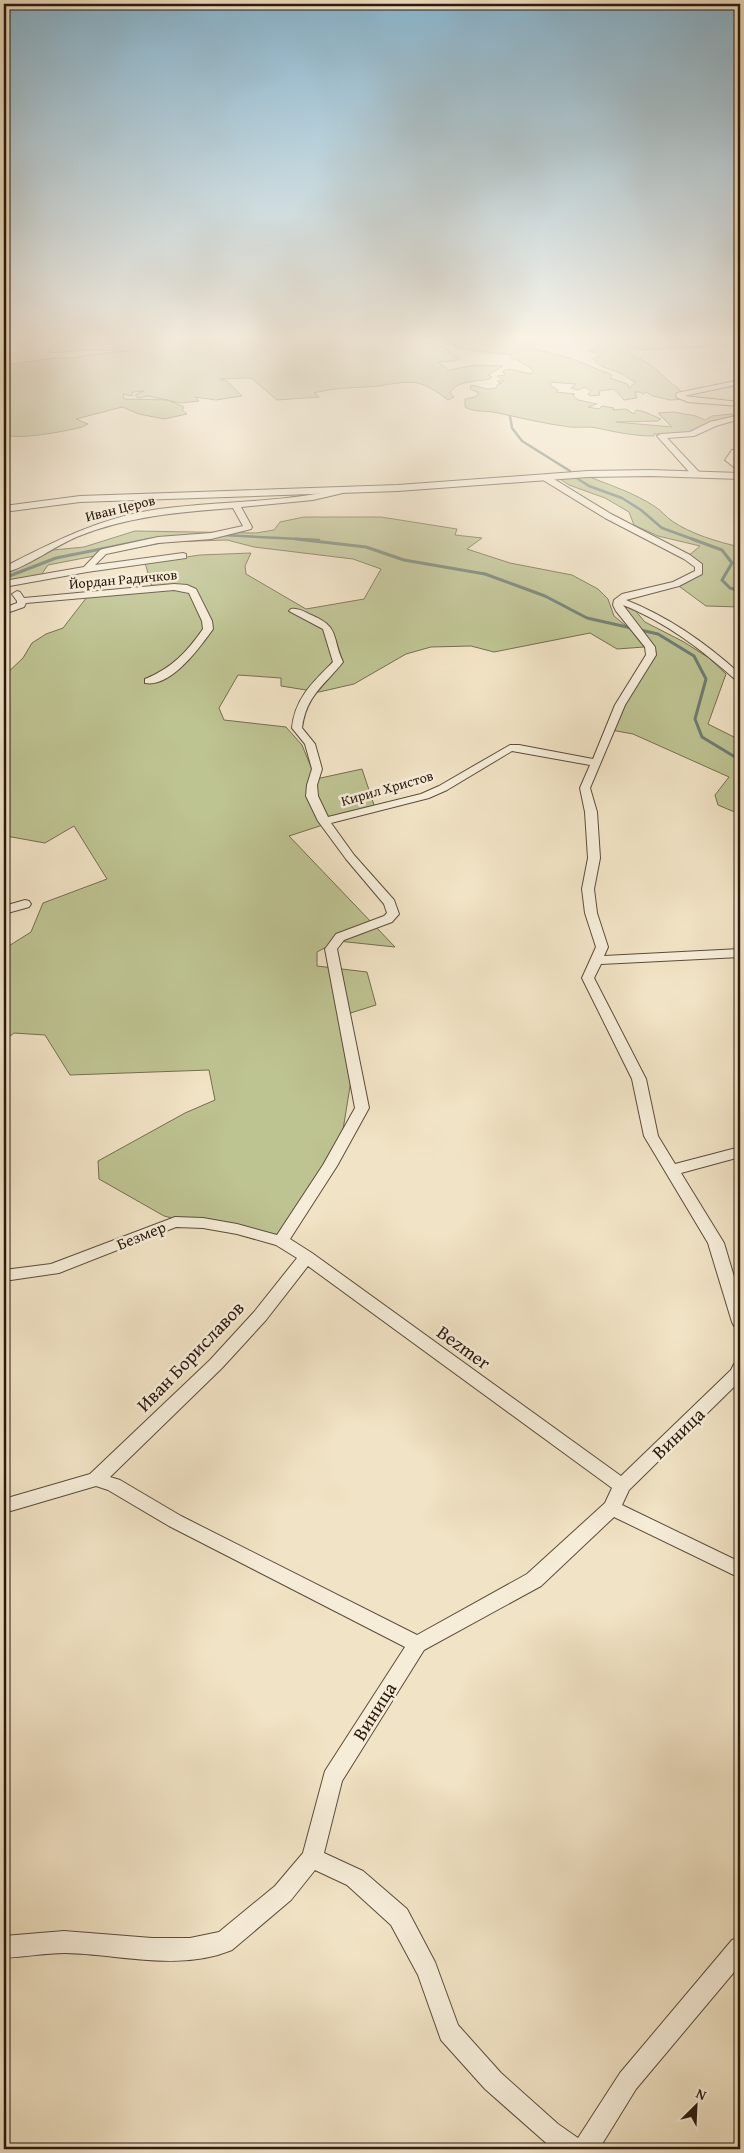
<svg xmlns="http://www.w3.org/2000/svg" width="744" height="2153" viewBox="0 0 744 2153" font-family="'Gentium Book Plus',serif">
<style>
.green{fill:#bec392;stroke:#746e50}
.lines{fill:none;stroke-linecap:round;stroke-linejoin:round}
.stream-far1{stroke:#6e7c71;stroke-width:2.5}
.stream{stroke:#6e7c71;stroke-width:3}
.minor-casing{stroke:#5c4c3c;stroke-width:2}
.tertiary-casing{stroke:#5c4c3c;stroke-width:2}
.minor{fill:#f6edd9;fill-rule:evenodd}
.tertiary{fill:#f6edd9;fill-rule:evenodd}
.labels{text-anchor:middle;stroke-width:5;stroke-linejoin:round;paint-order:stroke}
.far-street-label{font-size:14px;fill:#2a190e;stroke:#f6edd9}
.street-label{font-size:16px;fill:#2a190e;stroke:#f6edd9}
.near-street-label{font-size:19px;fill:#2a190e;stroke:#f6edd9}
</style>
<rect width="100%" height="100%" fill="#f1e3c5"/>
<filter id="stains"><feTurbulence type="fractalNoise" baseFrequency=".004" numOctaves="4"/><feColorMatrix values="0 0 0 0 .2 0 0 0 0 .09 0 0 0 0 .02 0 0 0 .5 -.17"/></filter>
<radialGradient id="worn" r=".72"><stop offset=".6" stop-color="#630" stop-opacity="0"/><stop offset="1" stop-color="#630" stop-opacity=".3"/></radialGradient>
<path class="green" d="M66,338H402L427,342L448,349L450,353L460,358L454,361L438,362L449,370L476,365L503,366L488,375L492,377L489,379C476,382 457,380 450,393L454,397L448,400C440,394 431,387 421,384C409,380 392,384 379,386C357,388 336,387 314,393L319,397L277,400L251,378L220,379L227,381L242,396L216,400L195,397L199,401L181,403L148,396L138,398L135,395L144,391L133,392L132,396L123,394L124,399L168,400L184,407L182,410L187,414L164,419L139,414L122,407L76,419L88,424L82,427C67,431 15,441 4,434V365L55,358H73L94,354L130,351L91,350L49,353L50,347Z
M427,338H537L541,340L534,345L535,349L570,358L612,375L610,378L627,384L629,388L636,382C630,380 627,377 622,374C612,368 598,369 593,358L600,357L597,356L601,354L587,351L600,346L596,342L602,340L644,341L637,339L640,338H740V344L732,343V345C723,348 717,344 709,342L711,341H702L712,345L706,347L636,350L634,348L626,347C632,358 648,361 657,370C667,380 677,388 688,396L686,399L670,400L653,396L646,392L643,394L640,392H635L637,398L624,400L614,389L599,391L600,395L590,396L588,394L591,391L585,387L578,390L571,388L576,384L550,382L551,386L558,390L556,392L575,394L572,395L578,400L597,404L588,407L599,409L602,406L614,408L613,410L626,409L634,414L636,410L645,412L661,419L657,421L616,422L672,427L658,413L674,412L696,416L705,420L712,416L732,414L733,417L712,421L690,433L654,434V436C634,436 615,432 597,428C589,426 579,428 570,427C546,424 522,418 498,413C487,410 475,413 465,407V399L475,397L479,393L470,389L471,385L487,389L496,388L498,384L502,383L497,381H504L497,376L505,375L503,371L509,369L531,374L533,370L518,360L510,358L512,355L468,350Z
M587,476C610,485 634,493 654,506C661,510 666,517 672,521C691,534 718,542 740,547V607L706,606L676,584L698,572L699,566L687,557L700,546L658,536L634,525L629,512L605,498L569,485L560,479Z
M304,517H381L457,529L455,535L482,538L467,549L510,563L572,575L598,589L608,599L614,616L637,635L644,647L617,649L590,633L494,652L471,646L431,647L406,654L354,684L319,692L281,686V678L238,675L219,708L224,720L286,727L302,745L316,779L362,769L375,808L289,836L395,947L338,941L317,952V966L367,972L376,1005L341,1016L353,1068L341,1142L289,1235L252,1237L164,1216L99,1179L98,1161L185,1113L215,1100L209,1070L70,1075L45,1035L14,1033L4,1041V949L31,932L43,903L107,879L74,826L45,843L6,836L4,827V676L23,658L32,643L46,634L63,628L87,597L153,590L145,563L200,555L251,553L245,566L246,574L306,609L364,599L381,569L353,559L254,547L227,540L167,542L48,565L39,578L4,584V572L12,569L43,551L84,547L135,531L256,533L274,530L280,522Z
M618,605L633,608L645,622L684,642L709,658L726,674L708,724L740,740V812L732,811L718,805L715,795L729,777L633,734L611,730L651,655Z"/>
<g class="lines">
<path class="stream-far1" d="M510,416L512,428L522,441L570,471
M578,479L589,486L622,498L641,510L662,528L695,540
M222,535L319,540
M145,540L151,539"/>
<path class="stream" d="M296,539L366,547L404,560L485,574L545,596L587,618L658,634L694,656L706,679L695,719L702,737L740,760
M692,539L722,550L732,563L722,580L730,588L740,591
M4,578L56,558L151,539"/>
<g class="minor-casing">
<path id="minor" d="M740,380V384L684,396L740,402V406L688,402L676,397L677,393Z
M740,415V419L716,426L694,436L667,438L699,472V476H693L657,436L661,434L690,432L710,422Z
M740,449V453L733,460L740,466V472L725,460L732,450Z
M543,476H549L611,514L690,555L702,564V574L679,586L626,600C669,617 706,643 740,674V682L737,681C702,650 666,622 623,605L655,647L656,655L625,705L590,788L597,812L600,858L594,889L597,913L608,947L604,956L740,949V957L601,964L594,978L646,1079L658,1136L675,1164L740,1147V1157L681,1173L724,1243L740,1297V1328L734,1326L732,1322L708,1243L644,1136L632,1079L582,978L596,947L585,913L582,889L588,858L585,812L580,788L590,765L512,751L447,790L429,798L331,823L354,855L394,900L399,914L392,922L344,940L337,949L369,1108L337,1166L290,1239L312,1253L621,1476L731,1370L734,1364L740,1362V1381L629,1490L622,1505L740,1562V1578L614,1517L541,1586L424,1650L342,1781L324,1853L363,1871L407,1909L435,1962L458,2025L501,2073L558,2124L578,2138L620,2073L732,1940L740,1937V1965L636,2089L599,2149H553L485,2089L441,2040L418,1975L391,1925L347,1885L315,1870L291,1900L232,1950C179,1972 120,1954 65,1953C45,1953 24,1957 4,1958V1936L64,1931L152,1938H190L219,1932L275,1886L303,1853L325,1771L405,1647L169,1526L108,1490L96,1486L4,1513V1499L90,1474L210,1360L254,1312L297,1258L276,1245L237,1234L203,1228L176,1227L59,1273L4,1281V1270L51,1264L175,1217L203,1218L237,1224L277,1235L323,1165L355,1108L325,949L336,934L384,916L387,913L384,904L346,859L318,821L306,796L307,785L312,769L305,744L292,728C295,698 313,682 333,662L323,629L289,611L291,609C297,608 303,611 309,614C341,627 331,636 343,662C325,685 306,695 302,728L315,744L322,769L317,785L318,796L328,817L421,794L439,786L510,745H519L593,759L615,705L646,655L645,647L616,611L613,605L614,600L622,594L673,582L695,571V567L684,559L605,518L543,480ZM308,1266L612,1488L605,1503L527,1574L417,1635L181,1516L120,1480L110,1477L222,1368L266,1320Z
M340,489L344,491L343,493L313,500L241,507L252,527L251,529L211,539L158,543L106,554L95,565L183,553L186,554V558L87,572L4,587V581L84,567L100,550L103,549L158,537L211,533L243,526L233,508C181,512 129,516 79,536C56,545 28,567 4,573V567C55,541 102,517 159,509C220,501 281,503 340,489Z
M174,584L187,585L196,589L212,621L213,629C200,647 171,688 145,683V679C172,668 187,652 203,629L202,621L189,593L174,590L26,603L24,607L4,614V608L17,603V601L12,594L17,591L20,592L24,598Z
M25,900L29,901L31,904L29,907L4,914V906Z"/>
</g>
<g class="tertiary-casing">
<path id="tertiary" d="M651,470L740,473V479L651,476L588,477L398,491L80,502L4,512V506L80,496L398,485L588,471Z"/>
</g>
<use href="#minor" class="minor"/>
<use href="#tertiary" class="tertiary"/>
</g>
<linearGradient id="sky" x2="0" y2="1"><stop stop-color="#89b8d3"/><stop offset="0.53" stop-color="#f9f2e5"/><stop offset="1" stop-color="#f9f2e5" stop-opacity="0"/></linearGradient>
<rect width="744" height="639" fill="url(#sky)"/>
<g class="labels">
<g class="far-street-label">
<text transform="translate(120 508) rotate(-14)" y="5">Иван Церов</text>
<text transform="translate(123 579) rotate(-5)" y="5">Йордан Радичков</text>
<text transform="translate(387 788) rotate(-16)" y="5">Кирил Христов</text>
</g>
<g class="street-label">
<text transform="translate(141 1235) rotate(-22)" y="6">Безмер</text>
</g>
<g class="near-street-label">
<text transform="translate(464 1347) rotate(36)" y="7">Bezmer</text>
<text transform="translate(190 1356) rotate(-46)" y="7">Иван Бориславов</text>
<text transform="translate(678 1433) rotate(-44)" y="7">Виница</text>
<text transform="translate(374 1711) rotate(-58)" y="7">Виница</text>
</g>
</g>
<rect width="744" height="2153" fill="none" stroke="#f1e3c5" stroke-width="20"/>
<rect x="5" y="5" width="734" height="2143" fill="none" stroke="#2a190e" stroke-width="2.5"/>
<rect x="10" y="10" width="724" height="2133" fill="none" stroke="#2a190e"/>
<g transform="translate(696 2106) rotate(24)" stroke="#f6edd9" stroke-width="4" paint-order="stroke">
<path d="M0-4L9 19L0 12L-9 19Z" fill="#2a190e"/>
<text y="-8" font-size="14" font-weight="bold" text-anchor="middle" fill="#2a190e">N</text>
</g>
<rect width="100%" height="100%" filter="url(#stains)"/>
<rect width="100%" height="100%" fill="url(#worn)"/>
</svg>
